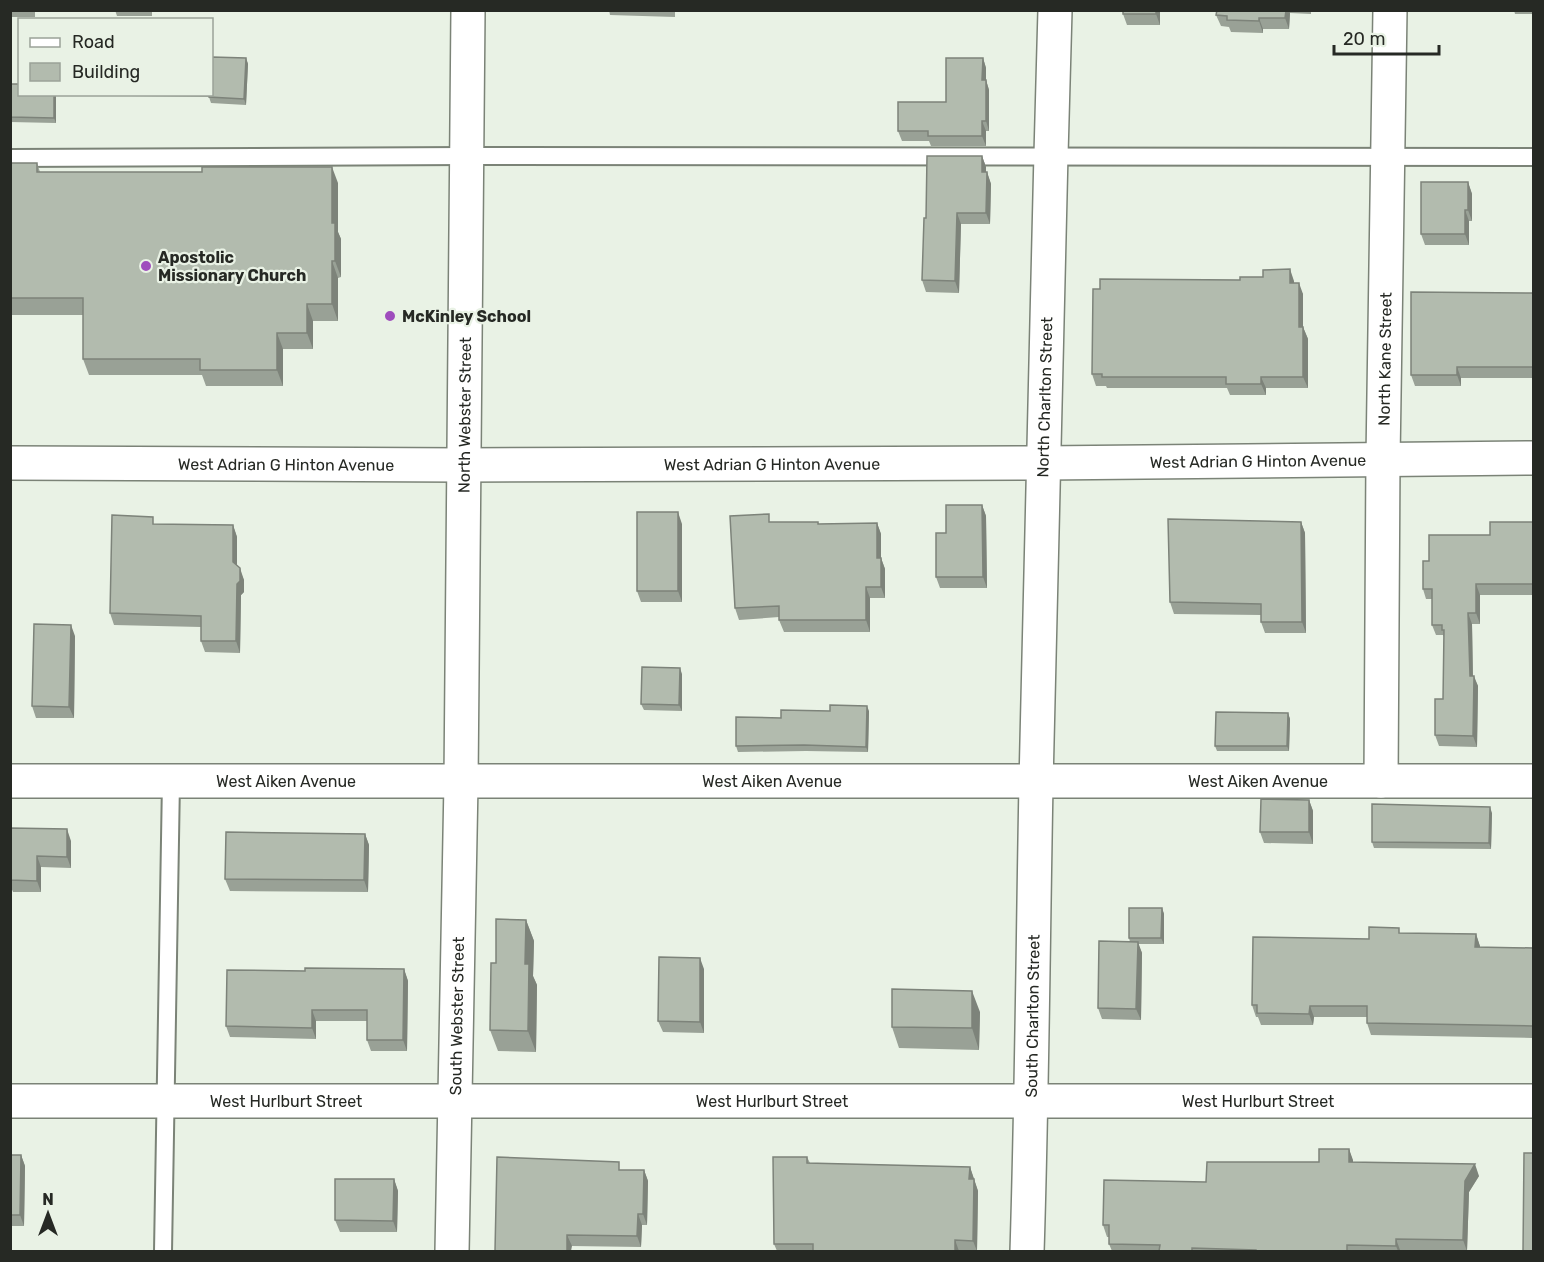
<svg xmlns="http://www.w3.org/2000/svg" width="1544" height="1262" viewBox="0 0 1544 1262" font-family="Rubik,sans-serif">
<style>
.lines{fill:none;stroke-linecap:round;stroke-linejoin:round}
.service-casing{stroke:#7b8377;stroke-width:20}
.minor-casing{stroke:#7b8377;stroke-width:36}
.service{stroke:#fff;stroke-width:16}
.minor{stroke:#fff;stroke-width:33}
.wall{fill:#99a196}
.shaded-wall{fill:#7d837a}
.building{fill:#b2bbae;stroke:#7d837a;stroke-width:1.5}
.poi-dot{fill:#9f4dbd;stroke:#e9f2e5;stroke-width:2}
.labels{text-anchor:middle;stroke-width:4.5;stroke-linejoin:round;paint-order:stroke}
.poi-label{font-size:16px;font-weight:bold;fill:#262924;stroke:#e9f2e5;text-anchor:start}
.street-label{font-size:16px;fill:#262924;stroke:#e9f2e5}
</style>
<rect width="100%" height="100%" fill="#e9f2e5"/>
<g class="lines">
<g class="service-casing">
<path id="service" d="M10,158L467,156L1534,157
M163,1252L171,781"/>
</g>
<g class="minor-casing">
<g id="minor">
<path id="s1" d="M10,463L464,465L1043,463L1534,458"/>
<path id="s2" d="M10,781H1534"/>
<path id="s3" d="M1381,781L1383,459L1390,10"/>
<path id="s4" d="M10,1101H1534"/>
<path id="s5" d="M452,1252L461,783L468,10"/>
<path id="s6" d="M1027,1252C1032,1096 1033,940 1036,784C1040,526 1048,268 1055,10"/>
</g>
</g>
<use href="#service" class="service"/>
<use href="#minor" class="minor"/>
</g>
<path class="wall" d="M10,10H35V17H10Z
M115,10H152V16H117Z
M609,10H675V17L610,15Z
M1160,10V25H1127L1123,14Z
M1217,10H1311V14L1290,13L1289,29H1263V33L1231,32L1229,27L1221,26L1216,15Z
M1514,10H1533V14H1515Z
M246,58L248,64L246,105L211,103L209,97L131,96L130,94H212Z
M983,58L986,68V80L989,90V131H986V146H931L929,141H902L898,131L946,102Z
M10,84L56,94V123L10,122Z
M982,156L986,167V172H987L991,184L990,224H961L959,293L926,292L922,280L926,218Z
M10,163H37L40,172L338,183V232L341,239V277L338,278V321H313V349H283V386H206L202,375H89L83,359V315H10Z
M1468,182L1472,194V221H1469V245H1425L1421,234Z
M1263,277L1294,281V283L1303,294V327L1308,339V388H1266V395H1230L1227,388H1107L1106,386H1096L1092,374L1240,280Z
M1533,293V378H1461V386H1415L1411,375Z
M982,505L986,516L987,588H940L936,577L946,533Z
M772,522H818L819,524L877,523L881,534V558L885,569V598H870V632H784L779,620V617L739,620L735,608Z
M1301,522L1305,533L1306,633H1265L1261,622V615L1174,614L1170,602Z
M1533,522V595H1480V624H1472L1473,676L1478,686L1477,747L1439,746L1435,735L1443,699L1444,637L1443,635H1436L1432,625V599H1426L1423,589L1429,561L1490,535Z
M156,524L233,525L237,537V566L244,580V592L241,595L240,653L205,652L201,641V627L114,625L110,613Z
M682,524V602H641L637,591Z
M75,636L74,718H36L32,706Z
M682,674V711L644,710L641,704Z
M869,711L868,752L806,751L738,752L736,746L781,718Z
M1288,713L1290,719L1289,751H1217L1215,746Z
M1309,800L1313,811V844L1264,843L1260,832Z
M1492,813L1491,849L1374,848L1372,842Z
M10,828L71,841V868L41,867V892H13L10,885Z
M365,834L369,845L368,892L230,891L225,879Z
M1162,908L1164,914V944H1138L1142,953L1141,1020L1102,1019L1098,1008L1130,942L1129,938Z
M526,920L534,941L533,976L537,985L536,1052L498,1051L490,1030L496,963Z
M1401,933L1476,934L1480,947L1533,948V1038L1371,1035L1367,1023V1017H1314L1313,1025H1261L1258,1017H1256L1252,1005L1369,939Z
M404,969L408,981L407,1051H371L367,1040V1021H316V1039L230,1037L226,1026L305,971Z
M704,969V1033L663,1032L658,1021Z
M980,1012L979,1050L899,1048L892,1027Z
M1349,1149L1353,1162L1479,1176L1469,1192L1467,1251L1400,1250V1251H1112L1109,1244V1237H1107L1103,1225L1206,1182L1319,1162Z
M10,1155H21L25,1166L24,1226H10Z
M807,1157L810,1163L970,1167L978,1191L977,1251H777L774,1244Z
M622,1170H644L648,1181L647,1225H642L641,1247L572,1246L495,1251Z
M394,1179L398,1191L397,1232H340L335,1220Z"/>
<path class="shaded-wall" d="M1156,10H1160V25L1156,14Z
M1286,10H1289L1290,13L1289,29L1285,18Z
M1259,18L1263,29V33L1259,21Z
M246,58L248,64L246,105L244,99Z
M983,58L986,68V80L989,90V131L986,121L982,80Z
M54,94H56V123L54,118Z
M982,121L986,131V146L982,136Z
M982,156L986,167V183L982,172Z
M332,167L338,183V232L341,239V277L335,261L332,223Z
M987,172L991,184L990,224L986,213Z
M1468,182L1472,194V221L1468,210Z
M1465,210L1469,221V245L1465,234Z
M957,213L961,224L959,293L955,281Z
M332,261L338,278V321L332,304Z
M1290,269L1294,281V294L1290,283Z
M1299,283L1303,294V339L1299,327Z
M307,304L313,321V349L307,333Z
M1303,327L1308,339V388L1303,377Z
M277,333L283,349V386L277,370Z
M1457,367L1461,378V386L1457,375Z
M1261,377L1266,388V395L1261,384Z
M982,505L986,516L987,588L983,577Z
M678,512L682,524V602L678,591Z
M1301,522L1305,533L1306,633L1302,622Z
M877,523L881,534V558L885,569V598L881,587L877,558Z
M233,525L237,537V574L233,562Z
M240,568L244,580V592L241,595L240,653L236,641L237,584Z
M1476,584L1480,595V624L1476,613Z
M866,587L870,598V632L866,620Z
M1468,613L1472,624L1473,686L1470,676Z
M71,625L75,636L74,718L69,707Z
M680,668L682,674V711L679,705Z
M1474,676L1478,686L1477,747L1473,736Z
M867,706L869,711L868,752L866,747Z
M1288,713L1290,719L1289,751L1287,746Z
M1309,800L1313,811V844L1309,832Z
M1490,807L1492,813L1491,849L1489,843Z
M67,829L71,841V868L67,857Z
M365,834L369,845L368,892L364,880Z
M37,856L41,867V892L37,881Z
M1162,908L1164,914V944L1161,938Z
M526,920L534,941L533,976L537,985L536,1052L528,1031L525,964Z
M1476,934L1480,946V958L1475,947Z
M1138,942L1142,953L1141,1020L1136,1009Z
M700,958L704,969V1033L700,1022Z
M404,969L408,981L407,1051L403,1040Z
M972,991L980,1012L979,1050L972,1028Z
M1310,1006L1314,1017L1313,1025L1309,1014Z
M312,1010L316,1021V1039L312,1028Z
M1349,1149L1353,1160V1174L1349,1162Z
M21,1155L25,1166L24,1226L20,1215Z
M1475,1164L1479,1176L1469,1192L1467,1251L1463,1240L1465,1181Z
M970,1167L978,1191L977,1251L973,1241L969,1179Z
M644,1170L648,1181L647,1225L643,1214Z
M394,1179L398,1191L397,1232L393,1221Z
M638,1214L642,1225L641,1247L637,1236Z
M567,1235L572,1246L571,1251H567Z
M1396,1239L1400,1250V1251H1398L1396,1246Z
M955,1240L959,1251H955Z"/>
<path class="building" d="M1123,10H1156V14H1123Z
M1217,10H1286L1285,18H1259V21L1227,20V16L1216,15Z
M212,57L246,58L244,99L209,97V94H212Z
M946,58H983L982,80H986V121H982V136H928V131H898V102H946Z
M10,84H20V94H54V118L10,117Z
M927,156H982V172H987L986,213H957L955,281L922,280L924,218H926Z
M10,163H37V172H202V167H332V223H335V261H332V304H307V333H277V370H200V359H83V298H10Z
M1421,182H1468V210H1465V234H1421Z
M1290,269V283H1299V327H1303V377H1261V384H1226V377H1102V374H1092L1093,289H1100V279L1240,280V277H1263V270Z
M1411,292L1533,293V367H1457V375H1411Z
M946,505H982L983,577H936V533H946Z
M637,512H678V591H637Z
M769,514V522H818V524L877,523V558H881V587H866V620H779V606L735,608L730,516Z
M112,515L153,517V524L233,525V562L240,568V581L237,584L236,641H201V616L110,613Z
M1168,519L1301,522L1302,622H1261V604L1170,602Z
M1490,522H1533V584H1476V613H1468L1470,676H1474L1473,736L1435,735V699H1443L1444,630H1442V625H1432V589H1423V561H1429V535H1490Z
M34,624L71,625L69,707L32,706Z
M642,667L680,668L679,705L641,704Z
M830,705L867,706L866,747L804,745L736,746V717L781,718V710L830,711Z
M1216,712L1288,713L1287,746H1215Z
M1261,799L1309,800V832H1260Z
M1372,804L1490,807L1489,843L1372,842Z
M10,828L67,829V857L37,856V881L10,880Z
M226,832L365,834L364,880L225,879Z
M1129,908H1162L1161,938H1129Z
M496,919L526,920L525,964H529L528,1031L490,1030L491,963H496Z
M1369,927L1399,928V933L1476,934L1475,947L1533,948V1026L1367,1023V1006H1310L1309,1014L1257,1013V1005H1252L1253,937L1369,939Z
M1099,941L1138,942L1136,1009L1098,1008Z
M659,957L700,958V1022L658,1021Z
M305,968L404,969L403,1040H367V1010H312V1028L226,1026L227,970L305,971Z
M892,989L972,991V1028L892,1027Z
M1319,1149H1349V1162L1475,1164L1465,1181L1463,1240L1396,1239V1246L1347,1245V1251H1256V1250L1192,1248V1251H1159L1160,1245L1109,1244V1225H1103L1104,1180L1206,1182L1207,1162H1319Z
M1524,1153H1533V1251H1523Z
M10,1155H21L20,1215H10Z
M497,1157L619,1162V1170H644L643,1214H638L637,1236L567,1235V1251H495Z
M773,1157H807V1163L970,1167L969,1179H974L973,1241L955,1240V1251H813V1244H774Z
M335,1179H394L393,1221L335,1220Z"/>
<g class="poi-dot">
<circle cx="146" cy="266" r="6"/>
<circle cx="390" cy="316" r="6"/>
</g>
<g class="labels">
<g class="poi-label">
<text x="158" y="263">Apostolic<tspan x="158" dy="18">Missionary Church</tspan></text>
<text x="402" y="322">McKinley School</text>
</g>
<g class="street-label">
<text dy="6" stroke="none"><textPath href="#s3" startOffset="422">North Kane Street</textPath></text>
<text dy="6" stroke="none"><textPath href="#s6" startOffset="855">North Charlton Street</textPath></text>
<text dy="6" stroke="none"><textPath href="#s5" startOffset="837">North Webster Street</textPath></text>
<text dy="6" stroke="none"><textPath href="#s1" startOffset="1248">West Adrian G Hinton Avenue</textPath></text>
<text dy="6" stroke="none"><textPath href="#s1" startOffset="276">West Adrian G Hinton Avenue</textPath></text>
<text dy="6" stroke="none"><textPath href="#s1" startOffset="762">West Adrian G Hinton Avenue</textPath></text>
<text dy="6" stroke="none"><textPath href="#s2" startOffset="276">West Aiken Avenue</textPath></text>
<text dy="6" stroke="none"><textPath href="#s2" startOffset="1248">West Aiken Avenue</textPath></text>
<text dy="6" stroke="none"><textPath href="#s2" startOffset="762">West Aiken Avenue</textPath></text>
<text dy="6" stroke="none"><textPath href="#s5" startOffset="236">South Webster Street</textPath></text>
<text dy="6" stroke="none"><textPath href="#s6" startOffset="236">South Charlton Street</textPath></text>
<text dy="6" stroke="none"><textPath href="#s4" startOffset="276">West Hurlburt Street</textPath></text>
<text dy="6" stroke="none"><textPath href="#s4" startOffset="762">West Hurlburt Street</textPath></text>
<text dy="6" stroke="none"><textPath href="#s4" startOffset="1248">West Hurlburt Street</textPath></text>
</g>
</g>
<rect width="1544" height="1262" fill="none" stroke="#262924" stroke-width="24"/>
<rect x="18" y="18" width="195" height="78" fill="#e9f2e5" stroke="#9ba298" stroke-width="1.5"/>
<rect x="30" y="38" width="30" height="9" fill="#ffffff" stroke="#9ba298" stroke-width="1.5"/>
<text x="72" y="48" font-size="18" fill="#262924">Road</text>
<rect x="30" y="63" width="30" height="18" fill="#b2bbae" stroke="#9ba298" stroke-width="1.5"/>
<text x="72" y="78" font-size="18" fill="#262924">Building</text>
<g transform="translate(48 1214)" stroke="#e9f2e5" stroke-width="4.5" paint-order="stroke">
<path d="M0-4.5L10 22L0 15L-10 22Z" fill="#262924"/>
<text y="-9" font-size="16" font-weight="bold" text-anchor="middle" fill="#262924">N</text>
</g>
<path d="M1334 45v9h105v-9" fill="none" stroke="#262924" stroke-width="3"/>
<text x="1343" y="45" font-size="18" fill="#262924" stroke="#e9f2e5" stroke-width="4.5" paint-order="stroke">20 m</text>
</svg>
